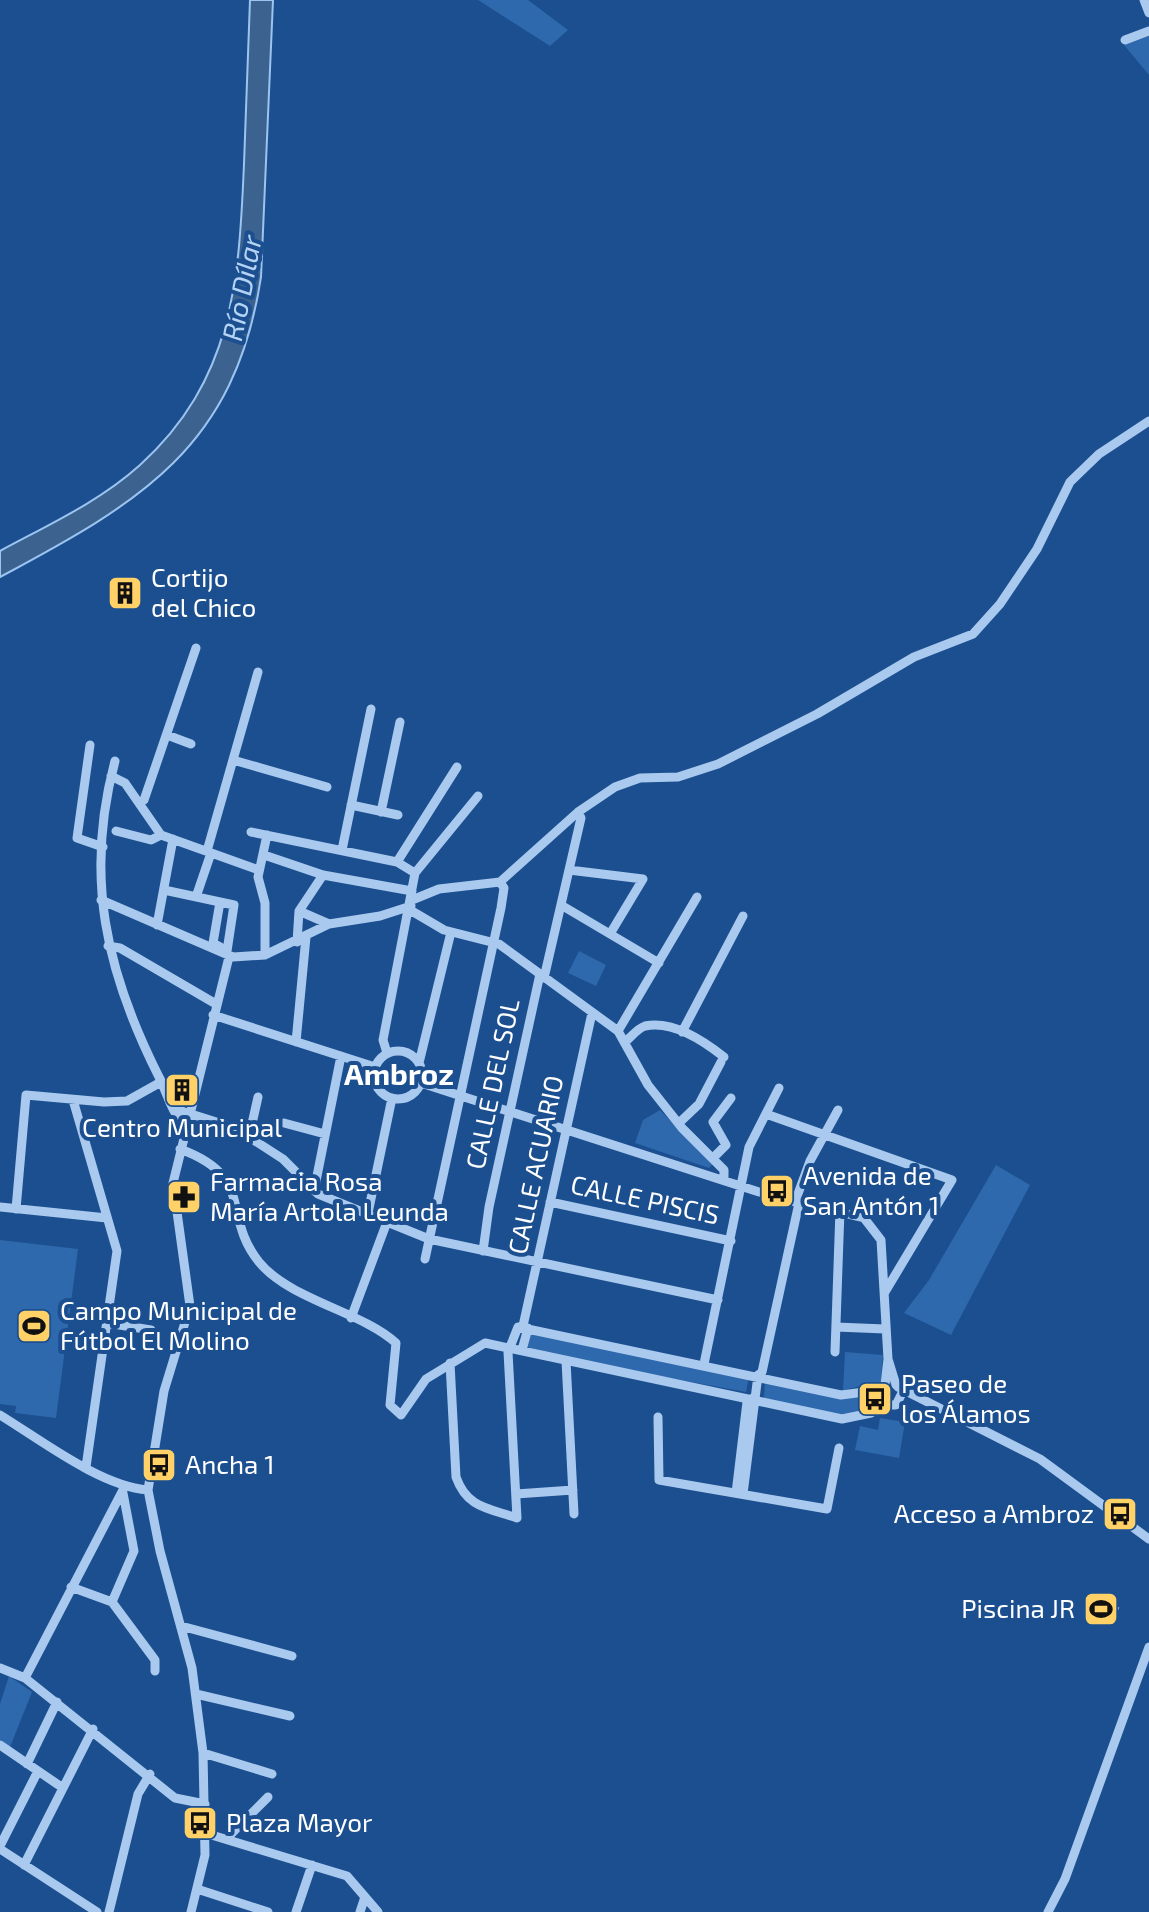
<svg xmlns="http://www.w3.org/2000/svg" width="1149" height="1912" viewBox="0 0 1149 1912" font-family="'Exo 2',sans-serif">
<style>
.green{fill:#2e69ad}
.water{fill:#3c6290;stroke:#9cc4f0;stroke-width:2}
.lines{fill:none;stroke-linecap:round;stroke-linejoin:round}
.minor{stroke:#a9c9ee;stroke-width:9}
.labels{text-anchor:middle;stroke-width:8;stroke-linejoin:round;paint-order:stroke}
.poi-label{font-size:26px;fill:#fff;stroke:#1b4f8f;text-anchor:start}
.street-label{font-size:26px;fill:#fff;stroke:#1b4f8f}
.water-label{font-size:28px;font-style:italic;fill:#b5d3f5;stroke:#1b4f8f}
.quarter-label{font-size:30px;font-weight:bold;fill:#fff;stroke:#1b4f8f}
</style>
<rect width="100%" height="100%" fill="#1b4f8f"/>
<path class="green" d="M478,0H528L568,30L550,46Z
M1149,36V75L1124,45Z
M579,951L606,965L596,986L568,973Z
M660,1110L713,1164L709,1168L635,1143L643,1120Z
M996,1165L1030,1185L951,1335L904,1313L929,1280Z
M0,1240L78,1249L56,1418L15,1413L16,1406L0,1404Z
M531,1332L749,1377L746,1392L571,1360L527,1347Z
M845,1352L883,1355L881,1382L843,1390Z
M765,1380L842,1397L875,1395L878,1405C848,1428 796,1405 764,1398Z
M880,1418L905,1422L899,1458L855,1450L860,1426L878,1430Z
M9,1676L32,1692L10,1747L0,1740V1704Z"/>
<path class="water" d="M250,0H273L261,277C235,448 140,502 0,577V551C48,525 99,502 140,465C233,380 239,282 244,164C246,110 248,55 250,0Z
M1091,1597L1118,1608L1112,1622L1085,1610Z"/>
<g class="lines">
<path class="minor" d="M1144,0L1149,13
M1125,40L1149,31
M167,735L191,744
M90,745L77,838L103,847
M233,760L327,787
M115,761C84,876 106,972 159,1077C166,1090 173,1117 185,1124
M111,776L125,783L161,835
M140,803L144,800L196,648
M351,805L398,815
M381,812L400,722
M116,831L151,840L161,835L259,870
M251,832L397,862L415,873L383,1040L387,1053
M342,850L371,709
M207,851L258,672
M264,855L323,875L412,891
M397,862L457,767
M569,870L643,879L610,934
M415,873L478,796
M500,882L578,812L615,787L640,778L678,777L718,764L817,714L914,657L973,634L1000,604L1037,549L1070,482L1099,454L1149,421
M164,890L220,902
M196,897L211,853
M101,900L233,957L265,955L329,924L380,916L411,906
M412,900L439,889L500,882
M220,902L234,905L227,951L213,943Z
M561,905L659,963
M410,910L444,930L499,944L618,1031L648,1085L682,1128L724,1170V1178
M299,911L329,924
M157,925L173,839
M297,942L299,911L323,875
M108,946L120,948L216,1004
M265,955V903L258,877L267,835
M544,978L581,818L578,812
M213,1015L375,1067
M618,1031L697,897
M682,1032L743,916
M296,1042L306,937
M625,1042C631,1037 638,1028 645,1026C672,1020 704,1041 724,1057
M374 1075a24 24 0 1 1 48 0a24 24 0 1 1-48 0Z
M419,1063L451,932
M421,1083L759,1192L864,1218L881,1240L888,1359L885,1385
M73,1100L117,1251L86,1467
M175,1109L229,1126L249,1137L283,1159L318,1194L429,1239L718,1300
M766,1114L952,1180L885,1292
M284,1123L325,1134
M679,1123L699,1104L721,1062
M249,1137L258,1097
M180,1149C256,1177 221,1215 259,1262C290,1300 363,1312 396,1343L390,1405L401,1415L426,1379L485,1343L842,1419L871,1413L883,1405
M713,1158L726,1145L713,1122L731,1098
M314,1191L341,1056
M550,1202L731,1241
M795,1202L810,1161L838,1110
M0,1207L107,1218
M16,1209L26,1095L104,1102L127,1101L161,1082
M368,1213L392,1098
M483,1251L489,1207L540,974
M425,1259L501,908L504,888L500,882
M351,1318L387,1222
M107,1323L151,1330
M523,1326L592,1013
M836,1327L885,1329
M522,1350L528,1328
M835,1352L840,1210
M888,1359L896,1385
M566,1361L574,1514
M450,1363L456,1477C467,1508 488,1508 517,1518L508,1352L518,1327L841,1395L880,1390
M704,1364L749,1147L779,1088
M898,1387L1040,1459L1149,1539
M883,1405H896L901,1395
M0,1415C41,1440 100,1486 148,1490
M658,1417L659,1480L827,1509L839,1448
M123,1493L134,1551L112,1602L155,1660V1671
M736,1493L747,1402L753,1398
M516,1494L573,1490
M743,1494L758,1375L762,1372L799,1203
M71,1587L112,1602
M181,1626L292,1656
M0,1668L25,1678L175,1798L205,1804
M25,1678L125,1486
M196,1694L290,1716
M0,1745L63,1788
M203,1753L272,1774
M27,1764L57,1702
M205,1833L347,1876L378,1912
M227,1838L268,1797
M0,1846L38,1771
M0,1849L97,1912
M24,1865L93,1729
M197,1889L268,1912
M109,1912L138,1794L150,1774
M191,1912L205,1855L203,1753L192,1668L160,1551L148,1490L164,1391L190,1306L173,1183L229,957
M296,1912L312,1865
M360,1912L365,1897
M1048,1912L1065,1879L1149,1647"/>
</g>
<defs>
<g id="building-square" transform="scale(1.8)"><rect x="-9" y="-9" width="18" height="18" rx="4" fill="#ffd166" stroke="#1b4f8f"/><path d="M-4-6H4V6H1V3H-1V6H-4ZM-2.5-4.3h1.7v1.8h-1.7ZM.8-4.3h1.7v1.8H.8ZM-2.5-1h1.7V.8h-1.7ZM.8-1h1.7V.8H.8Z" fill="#111"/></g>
<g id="bus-square" transform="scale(1.8)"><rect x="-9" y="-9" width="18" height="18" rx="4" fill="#ffd166" stroke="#1b4f8f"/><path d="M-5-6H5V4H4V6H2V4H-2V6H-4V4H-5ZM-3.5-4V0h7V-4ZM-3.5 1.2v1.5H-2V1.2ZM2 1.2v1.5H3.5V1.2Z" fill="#111"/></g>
<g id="pharmacy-square" transform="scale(1.8)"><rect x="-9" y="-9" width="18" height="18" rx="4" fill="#ffd166" stroke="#1b4f8f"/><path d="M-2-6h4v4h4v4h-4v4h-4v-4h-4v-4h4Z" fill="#111"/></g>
<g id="stadium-square" transform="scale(1.8)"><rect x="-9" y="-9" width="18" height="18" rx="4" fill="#ffd166" stroke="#1b4f8f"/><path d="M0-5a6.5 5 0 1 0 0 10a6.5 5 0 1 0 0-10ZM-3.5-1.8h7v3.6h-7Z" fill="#111"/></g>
</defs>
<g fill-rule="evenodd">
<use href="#building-square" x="125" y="593"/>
<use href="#building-square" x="182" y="1090"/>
<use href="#bus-square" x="777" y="1191"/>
<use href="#pharmacy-square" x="184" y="1197"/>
<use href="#stadium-square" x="34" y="1326"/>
<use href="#bus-square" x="875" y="1399"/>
<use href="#bus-square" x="159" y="1465"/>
<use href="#bus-square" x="1120" y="1514"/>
<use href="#stadium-square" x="1101" y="1609"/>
<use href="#bus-square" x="200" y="1823"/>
</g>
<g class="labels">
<g class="poi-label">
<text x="151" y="587">Cortijo<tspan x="151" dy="30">del Chico</tspan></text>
<text x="182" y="1137" text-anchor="middle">Centro Municipal</text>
<text x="803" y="1185">Avenida de<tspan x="803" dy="30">San Antón 1</tspan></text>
<text x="210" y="1191">Farmacia Rosa<tspan x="210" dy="30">María Artola Leunda</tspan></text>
<text x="60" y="1320">Campo Municipal de<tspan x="60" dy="30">Fútbol El Molino</tspan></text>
<text x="901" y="1393">Paseo de<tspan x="901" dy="30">los Álamos</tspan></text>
<text x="185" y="1474">Ancha 1</text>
<text x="1094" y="1523" text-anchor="end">Acceso a Ambroz</text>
<text x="1075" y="1618" text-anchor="end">Piscina JR</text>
<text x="226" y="1832">Plaza Mayor</text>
</g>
<g class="street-label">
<text transform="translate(493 1084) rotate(-78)" y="9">CALLE DEL SOL</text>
<text transform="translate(536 1165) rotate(-78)" y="9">CALLE ACUARIO</text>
<text transform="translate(645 1200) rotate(12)" y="9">CALLE PISCIS</text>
</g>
<g class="water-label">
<text transform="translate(242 288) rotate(-79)" y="10">Río Dílar</text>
</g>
<g class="quarter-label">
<text x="399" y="1085">Ambroz</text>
</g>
</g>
</svg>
